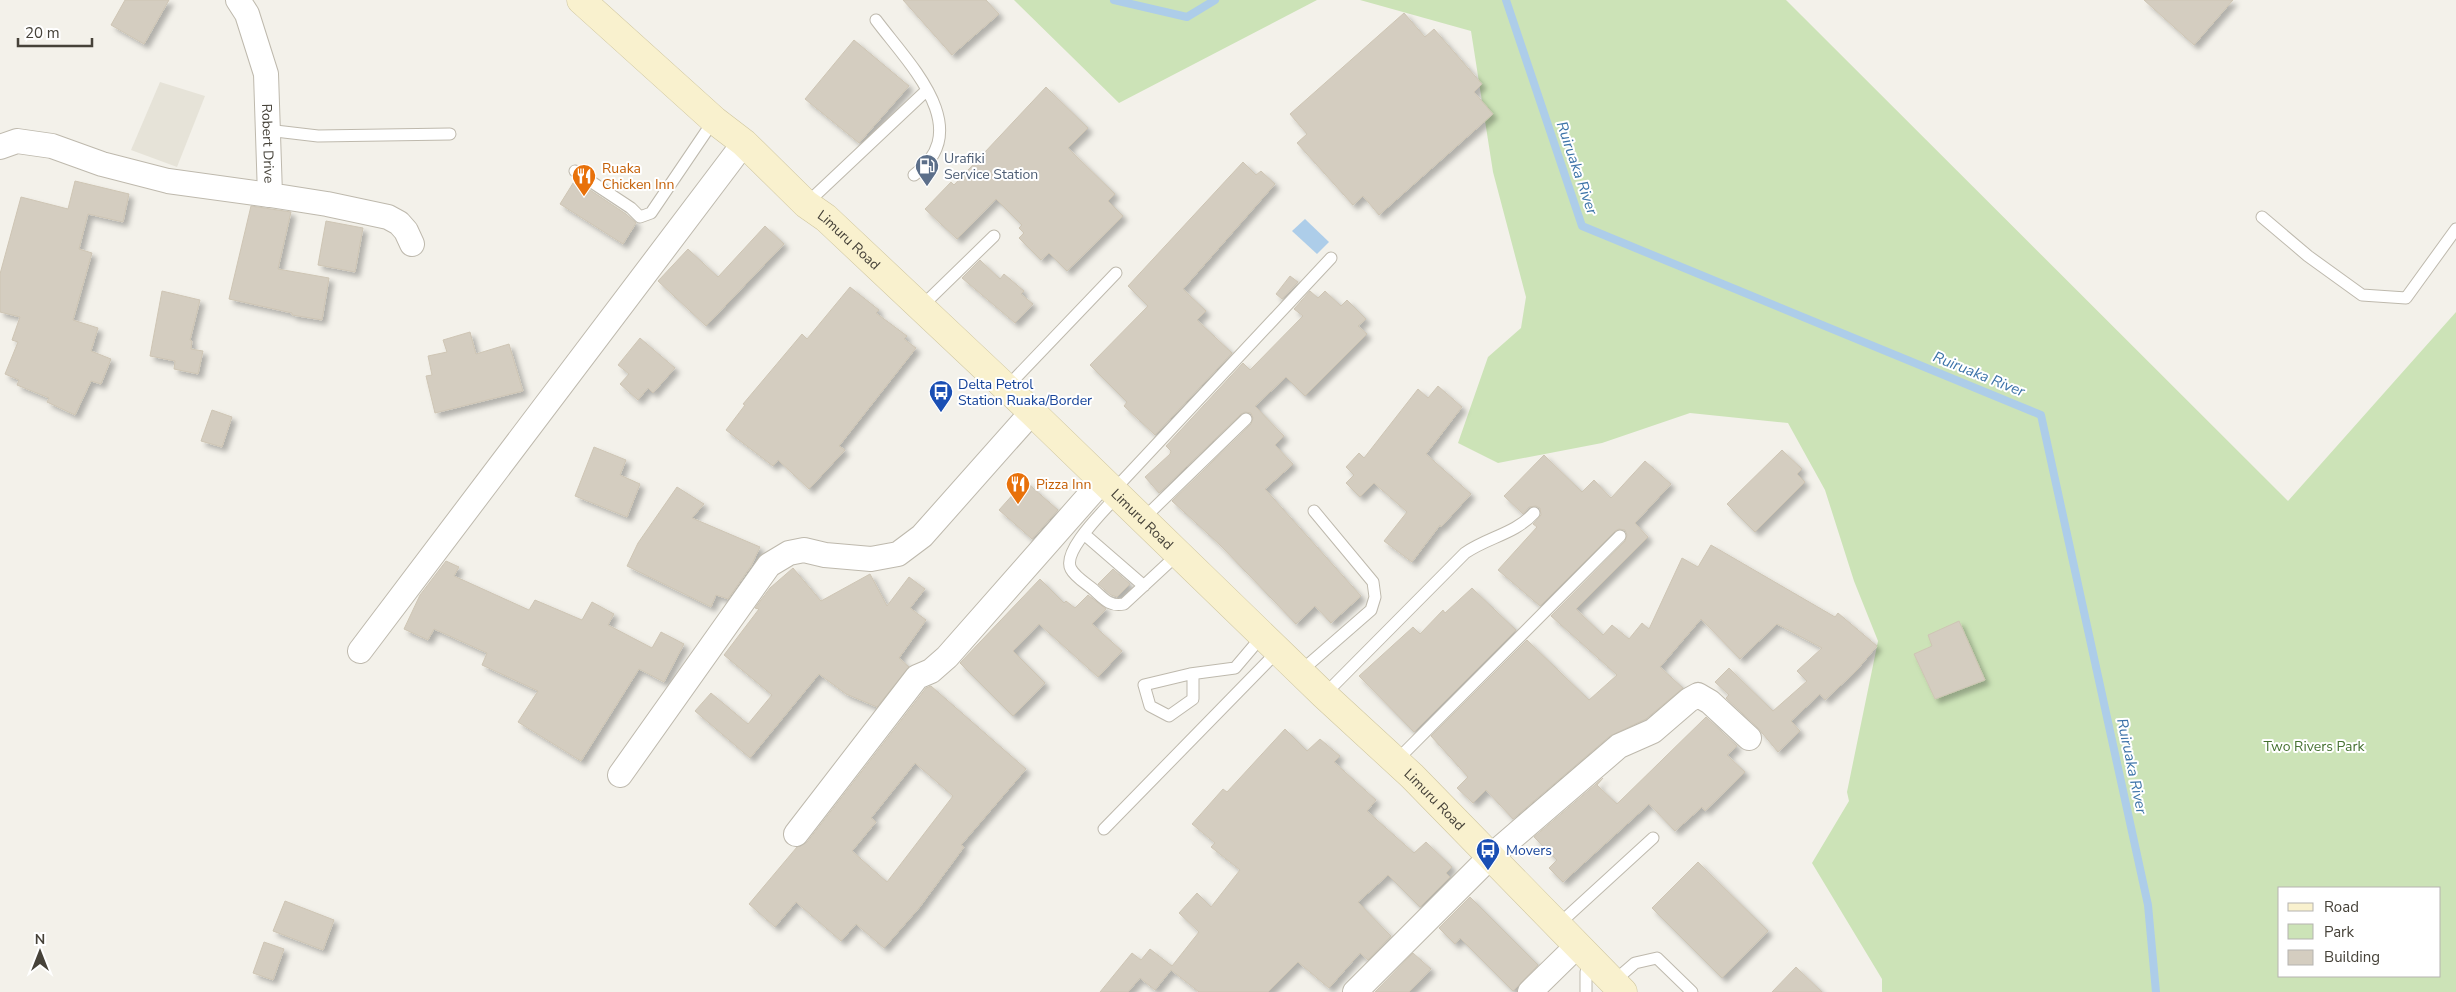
<svg xmlns="http://www.w3.org/2000/svg" width="2456" height="992" viewBox="0 0 2456 992" font-family="'Nunito Sans',sans-serif">
<style>
.residential{fill:#e6e3d8}
.green{fill:#cce3b7;fill-rule:evenodd}
.water{fill:#adcde9}
.lines{fill:none;stroke-linecap:round;stroke-linejoin:round}
.stream{stroke:#adcde9;stroke-width:8}
.building{fill:#d4cdc0;stroke:#cec5b4;fill-rule:evenodd;filter:url(#shadow)}
.service-casing{stroke:#beb9ad;stroke-width:13}
.minor-casing{stroke:#beb9ad;stroke-width:26}
.secondary-casing{stroke:#cec59e;stroke-width:29}
.service{stroke:#fff;stroke-width:11}
.minor{stroke:#fff;stroke-width:24}
.secondary{stroke:#f9f1ce;stroke-width:28}
.labels{text-anchor:middle;stroke-width:4;stroke-linejoin:round;paint-order:stroke}
.street-label{font-size:14px;fill:#464239;stroke:#fff}
.service-label{font-size:14px;fill:#4e5e75;stroke:#fff;text-anchor:start}
.food-label{font-size:14px;fill:#c56008;stroke:#fff;text-anchor:start}
.transit-label{font-size:14px;fill:#164399;stroke:#fff;text-anchor:start}
.park-label{font-size:14px;fill:#467231;stroke:#fff}
.water-label{font-size:15px;font-style:italic;fill:#3c73a8;stroke:#fff}
</style>
<defs>
<filter id="shadow"><feDropShadow dx="4.5" dy="4.5" stdDeviation="2.5" flood-color="#0004"/></filter>
</defs>
<rect width="100%" height="100%" fill="#f3f1ea"/>
<path class="residential" d="M160,82L205,96L177,167L131,150Z"/>
<path class="green" d="M1014,0H1317L1119,103Z
M1360,0H1786L2288,501L2456,312V992H1882V979L1812,863L1849,801L1847,792L1878,641L1854,581L1825,490L1788,423L1690,413L1602,443L1498,463L1458,443L1488,357L1521,328L1526,297L1493,172L1471,31ZM2280,888H2440V976H2280Z"/>
<path class="water" d="M1305,219L1329,242L1317,254L1292,231Z"/>
<g class="lines">
<path class="stream" d="M1114,0L1187,17L1215,0
M1506,0L1582,226L2041,415L2148,905L2156,992"/>
</g>
<path class="building" d="M125,0H169L144,44L111,25Z
M903,0H986L999,14L952,55Z
M2144,0H2233L2194,45Z
M1404,13L1425,37L1434,29L1482,84L1474,92L1493,114L1379,215L1363,196L1353,205L1297,143L1307,134L1290,114Z
M854,40L909,86L859,143L805,99Z
M1046,87L1088,128L1068,148L1115,194L1108,201L1123,216L1067,271L1049,253L1041,260L1019,238L1024,233L1019,228L1022,225L996,199L957,239L925,209L951,182L954,185Z
M1243,162L1256,175L1261,171L1275,184L1183,289L1206,311L1197,320L1232,353L1155,435L1124,406L1127,402L1090,365L1148,306L1128,286Z
M575,180L626,214L636,223L623,244L560,204Z
M75,181L129,194L123,222L88,214L79,249L92,253L73,320L98,328L91,351L111,359L101,384L91,381L75,415L47,402L49,398L17,385L19,380L5,374L18,342L12,340L20,317L0,312V274L21,197L68,209Z
M251,206L291,212L278,269L329,278L322,320L292,315V313L229,299Z
M326,221L363,228L355,272L318,265Z
M765,226L784,244L706,326L658,281L688,249L718,277Z
M980,260L1000,279L1004,274L1024,291L1021,294L1033,304L1015,323L962,278Z
M1290,276L1298,282L1282,299L1276,294Z
M850,287L879,310L876,313L907,336L904,339L916,348L839,446L845,450L809,489L778,460L773,466L726,430L745,405L743,404L802,334L807,339Z
M162,291L200,300L190,340L192,341L191,349L203,351L198,374L174,369L175,361L150,356Z
M1310,291L1318,298L1325,291L1341,306L1347,300L1366,319L1358,326L1367,334L1305,396L1286,377L1255,406L1284,436L1275,445L1293,464L1265,489L1361,596L1331,623L1315,606L1296,624L1220,545L1172,501L1251,424L1253,418L1251,413L1245,412L1241,414L1159,493L1145,477L1170,454L1171,451L1166,446L1243,363L1250,370L1303,316L1294,309Z
M470,332L476,354L509,344L523,391L435,413L426,376L432,375L428,356L447,352L443,340Z
M640,338L675,368L653,393L648,388L638,400L620,384L629,374L618,365Z
M1438,386L1462,407L1426,454L1471,494L1441,527L1440,525L1412,562L1384,541L1407,512L1374,483L1360,497L1346,483L1354,475L1346,467L1359,453L1364,458L1418,389L1428,398Z
M212,410L232,417L222,447L201,441Z
M594,447L626,460L620,475L640,484L627,517L575,496Z
M1782,450L1802,469L1797,474L1805,482L1755,532L1727,504Z
M1544,455L1582,492L1594,480L1611,498L1645,461L1671,484L1635,523L1648,537L1576,609L1603,635L1612,625L1629,639L1642,623L1649,629L1682,558L1698,567L1711,545L1835,617L1838,613L1877,646L1856,671L1825,700L1820,694L1791,721L1800,731L1778,752L1758,728L1726,698L1729,695L1715,682L1729,668L1773,711L1807,681L1797,671L1822,648L1777,624L1740,659L1701,619L1660,667L1683,688L1646,719L1610,736L1513,819L1486,790L1473,803L1457,788L1468,777L1431,736L1527,640L1589,700L1617,675L1551,616L1625,541L1627,535L1625,530L1619,529L1615,531L1540,606L1498,570L1537,527L1533,524L1541,515L1540,508L1536,506L1529,507L1523,514L1504,496Z
M1025,481L1058,510L1032,539L999,510Z
M677,487L704,504L692,518L760,547L751,566L728,599L716,595L711,607L627,566L638,543Z
M446,561L459,567L454,576L529,610L535,600L582,620L592,602L614,614L608,625L652,648L661,632L684,644L664,682L639,669L581,761L518,722L538,691L482,665L487,653L434,629L428,640L404,629L420,595Z
M793,568L821,601L870,574L887,606L909,577L925,589L910,608L926,620L899,658L909,667L877,707L846,694L819,674L750,758L695,711L711,693L748,724L772,695L724,655L759,609L755,608L770,588Z
M1113,569L1130,584L1117,597L1111,595L1098,584Z
M1040,579L1064,603L1066,601L1075,608L1088,595L1106,609L1092,624L1122,651L1098,677L1039,624L1013,651L1045,683L1013,716L960,663Z
M1472,588L1516,630L1414,732L1359,676L1413,627L1420,634L1443,610L1445,613Z
M1959,621L1985,680L1935,699L1914,654L1932,646L1928,635Z
M931,686L1026,769L961,845L964,847L919,908L884,948L856,924L841,941L796,902L775,927L749,904L797,847L807,842L926,688ZM915,763L953,796L887,882L852,851L876,822L871,818Z
M1706,717L1737,746L1727,755L1745,772L1705,811L1702,807L1675,831L1649,804L1563,882L1549,868L1557,860L1534,837L1603,778L1597,785L1617,804Z
M1285,729L1307,751L1320,739L1340,756L1334,762L1376,800L1367,811L1414,853L1426,842L1452,867L1446,873L1450,877L1420,907L1388,875L1358,902L1391,936L1368,960L1360,953L1329,988L1298,962L1268,992H1199L1171,970L1155,990L1140,978L1128,992H1100L1132,953L1141,960L1150,949L1172,966L1199,932L1179,913L1197,893L1211,907L1240,870L1211,847L1215,843L1192,824L1223,789L1227,792Z
M1698,862L1768,931L1722,978L1652,908Z
M1470,897L1538,965L1513,991L1460,938L1455,944L1439,928Z
M285,901L334,920L323,950L273,931Z
M264,942L284,949L273,980L253,973Z
M1413,953L1431,969L1409,992H1375Z
M1796,967L1822,992H1772Z"/>
<g class="lines">
<g class="service-casing">
<path id="service" d="M876,20C908,63 977,129 914,175
M267,130L318,136L450,134
M575,171L631,208L640,217L651,213L714,120
M806,204L927,90
M2262,217L2308,256L2362,295L2406,298L2456,229
M920,308L994,236
M1006,388L1116,273
M1113,491L1331,258
M1117,496C1106,509 1061,551 1071,569C1075,577 1087,584 1094,590C1104,599 1110,607 1124,604L1178,554
M1143,519L1246,419
M1084,534L1144,586
M1301,671L1371,610L1375,597L1373,582L1314,511
M1193,674V699L1169,716L1150,706L1144,685L1190,674L1235,668L1263,635
M1324,695L1465,553C1488,537 1515,534 1534,513
M1397,760L1620,536
M1104,829L1279,650
M1559,924L1653,838
M1613,982L1635,963L1657,958L1692,992
M1586,992V972L1591,960"/>
</g>
<g class="minor-casing">
<g id="minor">
<path id="s1" d="M238,0L247,14L266,74L270,195L327,204L388,217L399,223L406,231L412,244"/>
<path d="M0,147L17,141L52,146L102,164L168,181L270,195"/>
<path d="M360,651L744,143"/>
<path d="M620,775L769,565L789,553L804,550L825,555L871,559L898,554L922,536L1032,412"/>
<path d="M796,834L917,677L931,671L947,657L1102,481"/>
<path d="M1355,992L1491,856L1619,746L1653,731L1689,700L1698,695L1710,702L1749,738"/>
<path d="M1530,992L1578,945"/>
</g>
</g>
<g class="secondary-casing">
<g id="secondary">
<path id="s2" d="M581,0L714,120L744,143L806,204L826,218L1032,412L1324,695L1412,776L1623,992"/>
</g>
</g>
<use href="#service" class="service"/>
<use href="#minor" class="minor"/>
<use href="#secondary" class="secondary"/>
</g>
<defs>
<g id="fuel-pin" transform="scale(1.25)"><path d="M0 17L-7.5 6A9.5 9.5 0 1 1 7.5 6Z" fill="#5c6f8a" stroke="#fff"/><path d="M-5.5-6h7V0h2V4h1.3V-2.5L3-4.5l.8-.8L6-3V5H2.5V1h-1V6h-7ZM-4.2-4.7v3.2H.2V-4.7Z" fill="#fff"/></g>
<g id="restaurant-pin" transform="scale(1.25)"><path d="M0 17L-7.5 6A9.5 9.5 0 1 1 7.5 6Z" fill="#e8710a" stroke="#fff"/><path d="M-5-6h1v4h1v-4h1v4h1v-4h1v5L-1.5 .5V6h-2V.5L-5-1ZM5-6V6H3V1.5H1.5Q1.5-4 5-6Z" fill="#fff"/></g>
<g id="bus-pin" transform="scale(1.25)"><path d="M0 17L-7.5 6A9.5 9.5 0 1 1 7.5 6Z" fill="#1a4fb4" stroke="#fff"/><path d="M-5-6H5V4H4V6H2V4H-2V6H-4V4H-5ZM-3.5-4V0h7V-4ZM-3.5 1.2v1.5H-2V1.2ZM2 1.2v1.5H3.5V1.2Z" fill="#fff"/></g>
</defs>
<g fill-rule="evenodd">
<use href="#fuel-pin" x="927" y="166"/>
<use href="#restaurant-pin" x="584" y="176"/>
<use href="#bus-pin" x="941" y="392"/>
<use href="#restaurant-pin" x="1018" y="484"/>
<use href="#bus-pin" x="1488" y="850"/>
</g>
<g class="labels">
<g class="street-label">
<text dy="5" stroke="none"><textPath href="#s1" startOffset="149">Robert Drive</textPath></text>
<text dy="5" stroke="none"><textPath href="#s2" startOffset="360">Limuru Road</textPath></text>
<text dy="5" stroke="none"><textPath href="#s2" startOffset="765">Limuru Road</textPath></text>
<text dy="5" stroke="none"><textPath href="#s2" startOffset="1170">Limuru Road</textPath></text>
</g>
<g class="service-label">
<text x="944" y="163">Urafiki<tspan x="944" dy="16">Service Station</tspan></text>
</g>
<g class="food-label">
<text x="602" y="173">Ruaka<tspan x="602" dy="16">Chicken Inn</tspan></text>
<text x="1036" y="489">Pizza Inn</text>
</g>
<g class="transit-label">
<text x="958" y="389">Delta Petrol<tspan x="958" dy="16">Station Ruaka/Border</tspan></text>
<text x="1506" y="855">Movers</text>
</g>
<g class="park-label">
<text x="2314" y="751">Two Rivers Park</text>
</g>
<g class="water-label">
<text transform="translate(1577 168) rotate(71)" y="5">Ruiruaka River</text>
<text transform="translate(1979 374) rotate(22)" y="5">Ruiruaka River</text>
<text transform="translate(2132 766) rotate(78)" y="5">Ruiruaka River</text>
</g>
</g>
<rect x="2278" y="887" width="162" height="90" fill="#ffffff" stroke="#b5b3b0"/>
<rect x="2288" y="903" width="25" height="8" fill="#f9f1ce" stroke="#b5b3b0"/>
<text x="2324" y="912" font-size="15" fill="#464239">Road</text>
<rect x="2288" y="924" width="25" height="15" fill="#cce3b7" stroke="#b5b3b0"/>
<text x="2324" y="937" font-size="15" fill="#464239">Park</text>
<rect x="2288" y="950" width="25" height="15" fill="#d4cdc0" stroke="#b5b3b0"/>
<text x="2324" y="962" font-size="15" fill="#464239">Building</text>
<g transform="translate(40 952)" stroke="#ffffff" stroke-width="4" paint-order="stroke">
<path d="M0-4L9 19L0 12L-9 19Z" fill="#464239"/>
<text y="-8" font-size="14" font-weight="bold" text-anchor="middle" fill="#464239">N</text>
</g>
<path d="M18 38v8h74v-8" fill="none" stroke="#464239" stroke-width="2.5"/>
<text x="25" y="38" font-size="15" fill="#464239" stroke="#ffffff" stroke-width="4" paint-order="stroke">20 m</text>
</svg>
